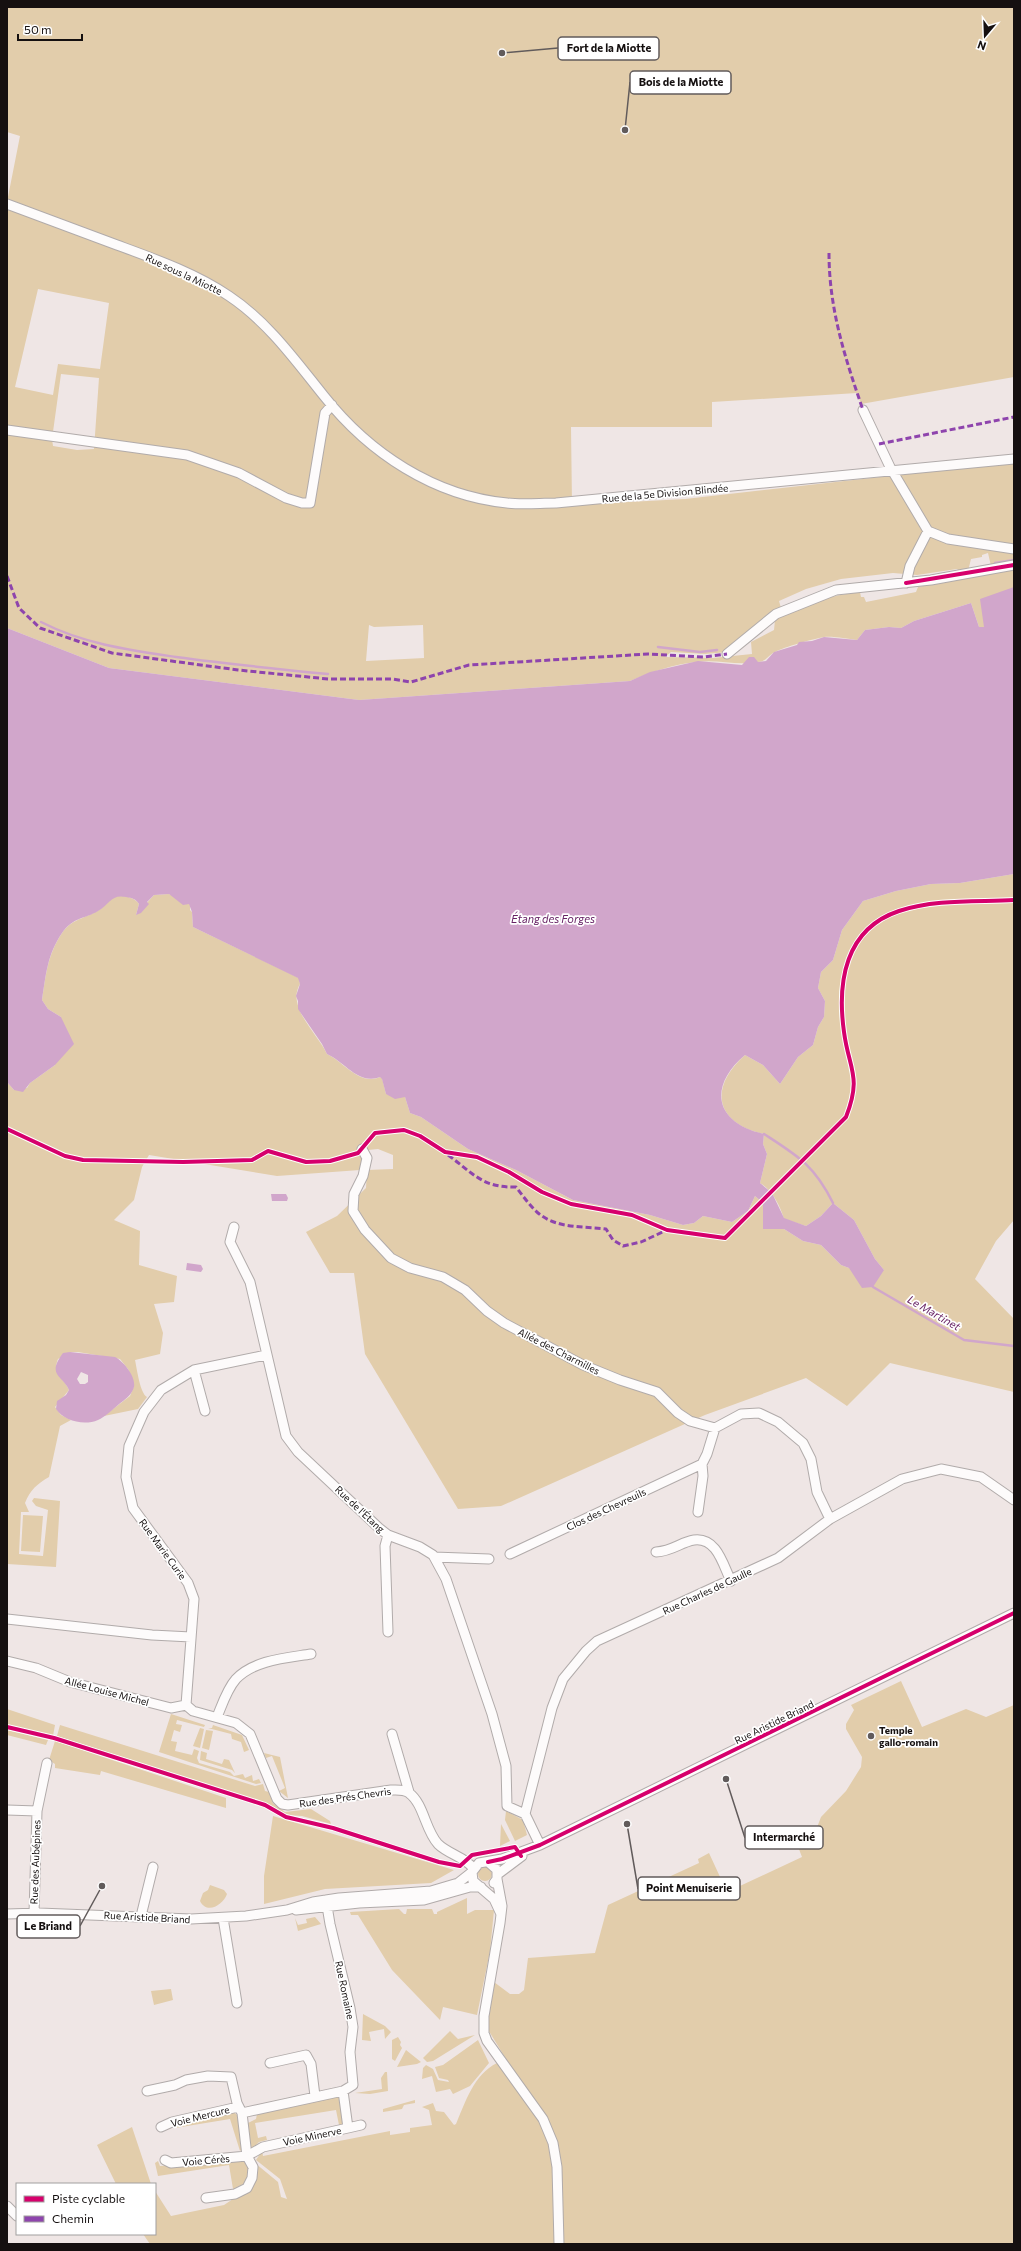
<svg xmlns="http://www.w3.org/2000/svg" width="1021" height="2251" viewBox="0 0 1021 2251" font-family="Commissioner,sans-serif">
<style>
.green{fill:#e2cdab;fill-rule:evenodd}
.water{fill:#d1a6cb;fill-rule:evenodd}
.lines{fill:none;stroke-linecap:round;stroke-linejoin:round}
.stream{stroke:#d1a6cb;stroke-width:2.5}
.minor-casing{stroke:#b1abaa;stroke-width:11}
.minor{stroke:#fdfbfb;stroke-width:9}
.quiet{stroke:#8e44ad;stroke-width:3;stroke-dasharray:6 3;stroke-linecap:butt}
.cycleway-casing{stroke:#fff;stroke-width:6}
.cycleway{stroke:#d6006c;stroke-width:4}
.poi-dot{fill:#615b5b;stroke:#fff;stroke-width:1.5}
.labels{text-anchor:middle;stroke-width:3.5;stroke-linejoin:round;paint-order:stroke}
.street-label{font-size:10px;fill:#151010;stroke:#fff}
.poi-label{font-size:10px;font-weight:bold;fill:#151010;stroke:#fff;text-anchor:start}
.water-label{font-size:11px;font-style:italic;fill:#672265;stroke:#fff}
.leader{fill:none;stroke:#615b5b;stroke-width:1.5}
.callout-dot{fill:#615b5b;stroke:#fff;stroke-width:1.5}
.callout{fill:#fff;stroke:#615b5b;stroke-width:1.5}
.callout-label{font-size:11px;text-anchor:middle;font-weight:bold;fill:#151010}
</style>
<rect width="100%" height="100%" fill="#efe6e5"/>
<path class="green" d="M7,7H1014V377L861,404L857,393L712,402V427H571L572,505L685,499L1014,462V561L991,566L988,553L982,555V557L971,559L968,571L961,572L957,569L917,575L893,573L841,579L806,589L779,601L781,608L758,622L728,652L705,654L671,652L665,657L713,658L752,654L751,642L774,630L775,620C801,605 830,595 860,592L861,597H864L866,602L916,592L918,587L1014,568V587L985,627H979L971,603L914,621L901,628L889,627L865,630L857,640C847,639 834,636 824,637C813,639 784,647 775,652C768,655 767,661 758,662C737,666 717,659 697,662C674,664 651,672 630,681L359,700L109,668L7,628V202L20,136L7,132ZM38,289L109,303L100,369L58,364L53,395L15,387ZM61,374L99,378L94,449L77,450L53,446L52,439ZM369,625L374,627L423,625L424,658L366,661Z
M1014,874V1220L996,1241L975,1279L1014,1319V1392L890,1363L847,1406L806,1378L705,1415L501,1506L458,1509L365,1354L354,1273H330L306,1232L337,1216L366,1188L367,1170L393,1169V1155L378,1149L368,1150L360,1170L277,1176L149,1155L142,1167L134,1200L114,1220L140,1231L139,1265L177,1276L174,1302L154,1304L163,1333L160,1354L135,1360C137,1369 140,1393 147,1397L138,1409L104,1416L130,1396L134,1386L128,1369L120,1359L78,1352H70L58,1359C52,1374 64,1378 69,1390L55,1407L61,1415L71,1420L60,1426L49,1477C37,1484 30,1490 25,1503L29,1512H21L19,1554L43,1556L48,1510L36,1506L32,1501L34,1498L60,1501L56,1567L7,1564V1082L14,1090L27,1088L30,1083L55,1065L61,1017L48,1009L42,1000C46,975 47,956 62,933C73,917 90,918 103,907C108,902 110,897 117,896C125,895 135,898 139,904L136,915L154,895L169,894L190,904V910L192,912L193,927L299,978L300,984C286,1007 318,1034 327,1054C344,1062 359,1086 380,1077L382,1078L386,1094L405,1097L410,1113L421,1117L468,1149L516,1170L573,1200L650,1215L683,1225L694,1223L703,1216L732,1222L748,1211L755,1196L763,1203V1229H784L803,1241L821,1245L841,1265L849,1268L884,1270L875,1259L854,1220L833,1203L821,1216L806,1226L784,1219C780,1205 772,1190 760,1183L767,1154L763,1144L764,1134C714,1123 709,1087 745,1055L763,1065L780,1084L798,1057L813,1045L818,1027L824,1017L825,1001L818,988L821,972L833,960L842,930L863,901L896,891L931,884L960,883Z
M23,1515L43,1516L40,1552L21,1551Z
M901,1681L922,1727L966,1709L986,1717L1014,1705V2244H150L143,2234H155V2191L171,2216L224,2205L239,2195L255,2163L278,2182L281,2197L287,2199L280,2179L256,2160L262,2151L263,2156L390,2131V2135L410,2132V2128L432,2125L429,2110L422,2107L433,2103L436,2111L444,2112L454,2125L456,2124C465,2103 474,2074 497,2063L507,2073L559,2150L543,2114L514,2072L487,2028L494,1982L510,1994H519L524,1990L528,1958L595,1953L608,1905L699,1863L698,1859L709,1853L727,1892L802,1857L797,1844L816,1830L821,1817L846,1791L861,1767L862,1757L846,1729V1724L854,1710L851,1705Z
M7,1709L55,1725L53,1736L7,1724Z
M171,1714L205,1725L204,1727L177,1720L176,1724L182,1725L180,1732L174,1730L171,1741L177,1742L175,1751L192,1755L194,1749L199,1751L197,1758L199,1763L230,1772L234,1776L243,1774L245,1778L252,1775L253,1781L259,1779L261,1783L256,1784L159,1752Z
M60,1725L255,1786L263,1784L265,1791L269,1792L273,1803L285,1812L311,1809L330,1821L331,1824L302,1816L286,1815L265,1803L57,1736Z
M213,1725L242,1735L249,1750L244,1752L241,1742L232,1739L231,1734L208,1728H212Z
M200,1728L204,1729L200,1748L193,1746Z
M7,1730L48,1740L46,1745L7,1735Z
M206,1730L213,1731L209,1750L202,1748Z
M55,1741L226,1798V1808L101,1771L100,1775L55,1768V1764L49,1760Z
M201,1751L207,1753L206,1759L222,1764L224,1759L229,1760L235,1773L232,1770L200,1760Z
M264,1753L280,1757L288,1798L279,1791L285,1788L272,1756L266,1758Z
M506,1811L523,1820L527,1835L515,1841L505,1820Z
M273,1816L454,1870L431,1883L325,1889L264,1904V1876Z
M501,1824L510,1841L500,1846Z
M478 1874a7 7 0 1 1 14 0a7 7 0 1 1-14 0Z
M210,1885L224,1890L227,1894C223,1905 207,1915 200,1901L203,1893L208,1890Z
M467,1898V1914L475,1910H494L490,1951L477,2015L443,2007L440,2020L392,1970L358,1915H351L350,1912L399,1909L404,1914H406L407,1909H432L434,1914H437V1912Z
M315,1917L321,1924L298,1931L295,1918L298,1925L307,1923L306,1919Z
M171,1989L173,2000L154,2005L151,1991Z
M363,2014L385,2026L391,2032L385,2039L384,2029L369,2032L371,2041L362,2040Z
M450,2031L458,2039L475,2035L433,2061L427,2062L423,2058Z
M398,2037L401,2042L400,2045L402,2048L395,2061L392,2059V2040Z
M478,2040L489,2063L470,2086L453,2094L450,2089L436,2092L432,2076L422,2079L423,2068L426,2065L433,2069L438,2080L449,2082L448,2080L439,2078L435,2067L443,2065Z
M406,2050L421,2062L417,2064L397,2067Z
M385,2072H387L388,2091L370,2094L355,2093L382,2089L381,2078Z
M337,2096L339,2097L343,2124L339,2125L336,2110L255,2123L258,2138L266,2136L267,2140L259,2142L251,2150L246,2124L256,2119L257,2114Z
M415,2100V2103L404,2105L402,2109L383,2112V2109Z
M234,2112L237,2115L243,2148L240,2151L230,2119L175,2128L174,2125Z
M132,2127L151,2184H116L97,2145Z
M158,2161L160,2166L243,2161L248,2163L250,2173L245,2183L233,2189L229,2165L158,2176L155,2163Z"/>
<path class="water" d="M1014,587V874L960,883L931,884L896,891L863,901L842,930L833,960L821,972L818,988L825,1001L824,1017L818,1027L813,1045L798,1057L780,1084L763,1065L745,1055C708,1086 714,1123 764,1134L763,1144L767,1154L760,1183L772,1193L784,1218L806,1226L821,1216L833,1203L854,1220L875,1259L884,1270L873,1287L862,1288L849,1268L841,1265L821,1245L803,1241L784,1229H763V1203L755,1196L748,1211L732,1222L703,1216L694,1223L683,1225L650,1215L573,1200L516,1170L468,1149L421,1117L410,1113L405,1097L395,1099L386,1094L382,1079L380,1077C358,1085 345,1062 327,1054L322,1044L298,1009V1001L296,996L300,984L298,978L193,927L192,912L189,904L183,905L169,894L154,895L147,902L149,904L141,913L136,915L139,904C136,899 132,898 126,897C111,894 110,904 98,911C85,919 73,917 62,933C47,955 46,975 42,1000L48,1009L61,1017L74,1044L55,1065L30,1083L23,1092L14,1090L7,1082V628L109,668L359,700L630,681L650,672L698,661L742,665L749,657H754L758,662L766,661L774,652L797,645L799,642L812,641L824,637L857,640L865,630L889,627L901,628L914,621L971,603L979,627H984L980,599Z
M271,1194H286L288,1198L287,1201H272Z
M187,1263L201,1265L203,1269L201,1272L186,1270Z
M70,1352L115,1357C123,1361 136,1376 134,1387C132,1395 124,1400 118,1405C112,1410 105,1417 98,1420C84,1426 64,1421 56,1409L57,1401L66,1395L69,1390C63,1375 46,1376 63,1353ZM81,1372L88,1375V1382L85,1384H80L77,1379Z"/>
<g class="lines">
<path class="stream" d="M995,563L1014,560
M41,622C84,644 129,650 176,657C227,664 277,669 328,674
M658,647L700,652L717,650
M764,1134C798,1156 814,1165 833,1203
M873,1287L964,1340L1014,1346"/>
<g class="minor-casing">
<path id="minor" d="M7,204C44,218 80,231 117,245C155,259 195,273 229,296C268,322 295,360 324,396C369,453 434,496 507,503C523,505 540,503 556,503L1014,459
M863,410L890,467L928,531L948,539L1014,549
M7,430L187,455L239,473L286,498L302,503H310L325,413L332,405
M906,583L910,566L928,531
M727,654L776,614L836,590L931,580L1014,565
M362,1149L367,1158L363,1176L354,1194L353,1211L365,1230L391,1258L410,1268L443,1277L465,1290L487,1311L504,1323L583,1365L620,1380L657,1392L678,1413L690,1421L715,1428L741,1414L759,1413L778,1422L803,1443L811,1459L817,1492L830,1519
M234,1227L230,1242L250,1282L286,1436L298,1452L379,1528L388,1535L420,1547L433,1555L446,1579L492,1714L506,1766L507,1806L525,1814
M194,1370L205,1411
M698,1512L703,1476L702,1464
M388,1535L385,1546L388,1632
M656,1552C673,1551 681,1542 694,1540C717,1537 723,1565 731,1581
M510,1554L702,1464L707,1454L715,1428
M434,1557L489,1559
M7,1619L152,1635L191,1637
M7,1661L36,1668L70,1682L171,1708L186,1705
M186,1705L194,1599L188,1583L133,1508L126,1477L129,1446L144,1412L161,1390L194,1370L266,1355
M186,1705L193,1711L236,1723L250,1734L277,1799L282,1804L288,1805L391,1790C396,1790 404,1789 409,1793C424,1804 425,1830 438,1844C448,1854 465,1857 473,1868
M217,1717C222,1705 227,1689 236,1679C254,1660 286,1658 311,1654
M392,1734L409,1792
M7,1810L37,1811
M540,1845L525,1814L552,1708L563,1679L586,1651L597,1641L778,1558L830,1519L902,1479L941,1469L981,1477L1014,1500
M488,1862L497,1870V1879L494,1883
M498,1874L522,1856
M497,1879L502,1906L500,1923L484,2016V2033L487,2041L543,2119L553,2143L557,2167L559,2244
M296,1910L359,1903L424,1900L470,1887H481
M34,1913L37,1811L47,1763
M7,1914L39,1913L191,1919L246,1916L287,1910L313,1902L339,1898L431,1891L458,1883L472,1872
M501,1914L494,1899L473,1881L472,1872L479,1863L502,1859L540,1845L1014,1613
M141,1916L153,1867
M223,1918L237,2003
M270,2063L306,2055L311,2064L315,2096
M147,2091L175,2085L186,2080L208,2076L231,2077L237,2103L242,2113L247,2156L253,2167L252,2178L247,2188L235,2194L206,2198
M242,2113L343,2091L353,2085L350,2052L353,2027L350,2008L330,1924L326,1900
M161,2127L172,2122L238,2107
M348,2128L361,2125
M165,2160L171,2163L247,2156L263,2147L348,2128L343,2091
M7,2206L17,2216"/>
</g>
<use href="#minor" class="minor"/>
<path class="quiet" d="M829,253C829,309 845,358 863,410
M879,444L1014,417
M7,576L19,608L40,628L112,653L238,670L328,679H392L411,682L469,665L648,654L703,657L727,654
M448,1155C473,1173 482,1188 516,1187C523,1196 530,1206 538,1213C557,1229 583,1226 606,1229L613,1240L623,1246L641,1242L667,1230"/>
<g class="cycleway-casing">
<path id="cycleway" d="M906,583L1014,565
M7,1129L65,1156L83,1160L183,1162L252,1160L268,1151L306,1162L330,1161L358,1153L375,1133L404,1130L420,1136L445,1152L477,1157L509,1172L542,1192L571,1204L632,1215L667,1230L725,1238L846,1117C862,1076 849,1070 844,1032C837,982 845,929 899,911C935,899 977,902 1014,900
M7,1727L54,1738L265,1805L286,1817L333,1828L439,1862L460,1866L472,1855L515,1847L521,1856
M488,1862L502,1859L540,1845L1014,1613"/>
</g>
<use href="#cycleway" class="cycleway"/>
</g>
<circle class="poi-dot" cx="871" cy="1736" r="4"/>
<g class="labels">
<g class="street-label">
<text transform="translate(184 274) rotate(25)" y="4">Rue sous la Miotte</text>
<text transform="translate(665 493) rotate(-5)" y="4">Rue de la 5e Division Blindée</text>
<text transform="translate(559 1351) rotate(27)" y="4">Allée des Charmilles</text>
<text transform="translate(360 1509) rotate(43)" y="4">Rue de l'Étang</text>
<text transform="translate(606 1509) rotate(-25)" y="4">Clos des Chevreuils</text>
<text transform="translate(163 1549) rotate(54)" y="4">Rue Marie Curie</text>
<text transform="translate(707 1591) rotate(-25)" y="4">Rue Charles de Gaulle</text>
<text transform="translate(107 1691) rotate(15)" y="4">Allée Louise Michel</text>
<text transform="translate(774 1722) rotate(-26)" y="4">Rue Aristide Briand</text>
<text transform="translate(345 1797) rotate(-8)" y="4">Rue des Prés Chevris</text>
<text transform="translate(35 1862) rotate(-88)" y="4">Rue des Aubépines</text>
<text transform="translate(147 1917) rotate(3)" y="4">Rue Aristide Briand</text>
<text transform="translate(345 1990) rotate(78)" y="4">Rue Romaine</text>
<text transform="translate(200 2116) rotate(-14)" y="4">Voie Mercure</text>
<text transform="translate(312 2136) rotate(-12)" y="4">Voie Minerve</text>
<text transform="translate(206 2160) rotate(-5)" y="4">Voie Cérès</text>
</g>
<g class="poi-label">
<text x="879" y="1734">Temple<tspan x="879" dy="12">gallo-romain</tspan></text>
</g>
<g class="water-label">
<text x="553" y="923">Étang des Forges</text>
<text transform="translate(934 1313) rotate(30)" y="4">Le Martinet</text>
</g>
</g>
<path class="leader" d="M502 53L558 48M625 130L630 82M726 1779L745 1838M627 1824L638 1889M102 1886L80 1926"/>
<g class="callout-dot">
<circle cx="502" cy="53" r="4"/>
<circle cx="625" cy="130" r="4"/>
<circle cx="726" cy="1779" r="4"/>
<circle cx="627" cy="1824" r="4"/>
<circle cx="102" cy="1886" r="4"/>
</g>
<g class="callout">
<rect x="558" y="37" width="101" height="23" rx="4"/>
<rect x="630" y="71" width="101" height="23" rx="4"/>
<rect x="745" y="1826" width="78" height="23" rx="4"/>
<rect x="638" y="1877" width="102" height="23" rx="4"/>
<rect x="17" y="1915" width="63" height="23" rx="4"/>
</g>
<g class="callout-label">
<text x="609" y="52">Fort de la Miotte</text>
<text x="681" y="86">Bois de la Miotte</text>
<text x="784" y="1841">Intermarché</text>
<text x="689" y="1892">Point Menuiserie</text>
<text x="48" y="1930">Le Briand</text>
</g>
<rect width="1021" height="2251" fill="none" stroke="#151010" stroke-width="16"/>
<rect x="16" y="2183" width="140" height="52" fill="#ffffff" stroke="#a19f9f"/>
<rect x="24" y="2196" width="20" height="6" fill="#d6006c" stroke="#a19f9f"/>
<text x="52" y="2203" font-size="12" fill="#151010">Piste cyclable</text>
<rect x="24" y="2216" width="20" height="6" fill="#8e44ad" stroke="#a19f9f"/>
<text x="52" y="2223" font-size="12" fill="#151010">Chemin</text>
<g transform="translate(985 36) rotate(199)" stroke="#ffffff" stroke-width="3" paint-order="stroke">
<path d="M0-3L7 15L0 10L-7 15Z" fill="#151010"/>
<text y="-6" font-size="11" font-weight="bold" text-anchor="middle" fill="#151010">N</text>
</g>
<path d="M18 34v6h64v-6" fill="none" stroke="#151010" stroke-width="2"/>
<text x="24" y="34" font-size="12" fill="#151010" stroke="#ffffff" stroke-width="3" paint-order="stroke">50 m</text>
</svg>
